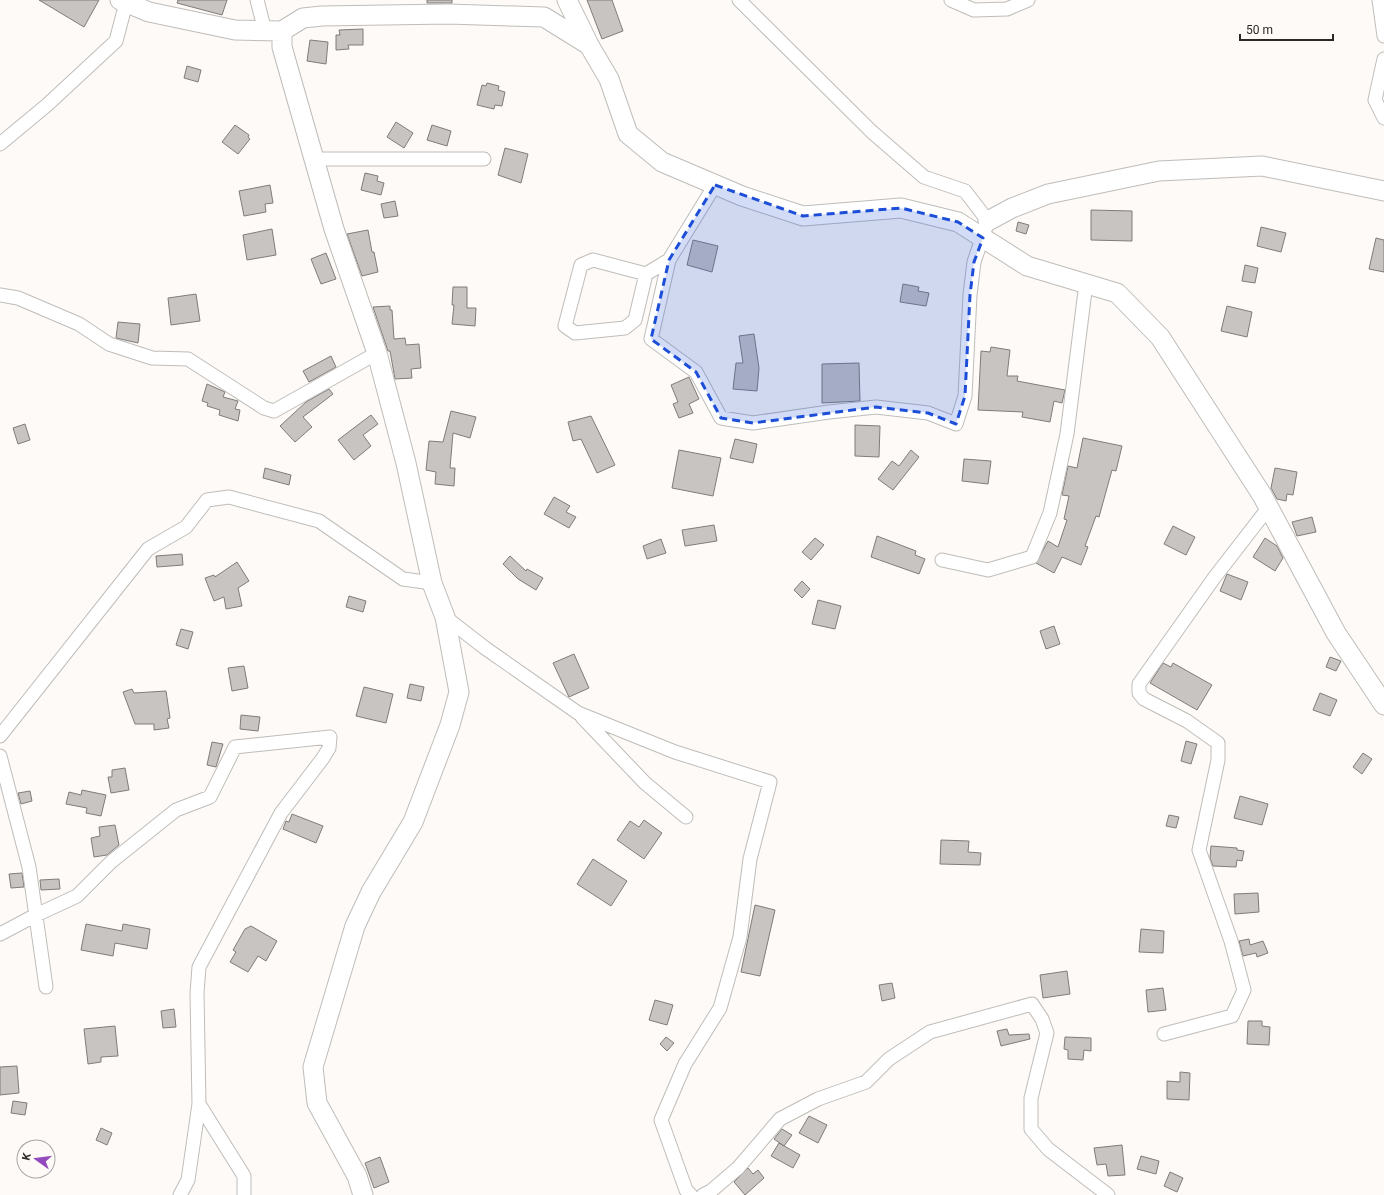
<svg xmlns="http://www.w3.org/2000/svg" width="1384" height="1195" viewBox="0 0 1384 1195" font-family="Roboto,sans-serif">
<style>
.building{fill:#c7c4c1;stroke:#7f7c79}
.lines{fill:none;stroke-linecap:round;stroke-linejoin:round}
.street-casing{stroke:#bfbdba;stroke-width:15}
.secondary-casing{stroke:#bfbdba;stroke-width:21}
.street{stroke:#fff;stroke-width:13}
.secondary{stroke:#fff;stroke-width:19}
.marked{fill:#1d4ed8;fill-opacity:0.2;stroke:#1d4ed8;stroke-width:3;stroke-dasharray:8 5;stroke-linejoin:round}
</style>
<rect width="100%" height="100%" fill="#fdfaf7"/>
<path class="building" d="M39,0H99L84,27Z
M178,0H227L222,15L177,3Z
M427,0H452V3H427Z
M587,0H612L623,31L602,39Z
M363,29V45H348L349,49L336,50V35H340L339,30Z
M310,40L328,42L326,64L307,61Z
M187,66L201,70L198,82L184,78Z
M487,83L499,86L498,90L505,92L502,106L495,105L494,109L477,105L482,85L486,86Z
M396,122L413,133L404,148L387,137Z
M235,125L249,135L248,137L250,139L238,154L222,142Z
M432,125L451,131L447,146L427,140Z
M505,148L528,154L521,183L498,175Z
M365,173L378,176L377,181L384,183L381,195L361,190Z
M270,185L273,203L265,204L266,212L244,216L239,191Z
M395,201L398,216L384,218L381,204Z
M1091,210L1132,211V241L1091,240Z
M1018,222L1029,225L1026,234L1016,231Z
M1261,227L1286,233L1281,252L1257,246Z
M272,229L276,255L247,260L243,235Z
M368,230L372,252H374L378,272L362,276L347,234Z
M1376,238L1384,240V272L1369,269Z
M693,240L718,246L712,272L687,265Z
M326,253L336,279L321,284L311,259Z
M1245,265L1258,268L1255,283L1242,281Z
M903,284L919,287L918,291L929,293L926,306L900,302Z
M453,287H467V308H476L475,326L452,324L454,305H452Z
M196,294L200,321L171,325L168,298Z
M390,306V310H392L394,339L405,338L406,345L419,344L421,368L411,369L412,378L395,379L390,351H388L373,307Z
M1227,306L1252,312L1247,337L1221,331Z
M118,322L140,324L138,343L116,338Z
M754,334L759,368L757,391L733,389L736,363H743L739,336Z
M991,347L1010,350L1007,376H1018L1017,381L1065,390L1062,403L1054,401L1050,422L1022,417L1023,412L978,410L981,351L990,352Z
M331,356L336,367L309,382L303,371Z
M859,363L860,401L822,403V364Z
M689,377L699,399L689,404L693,413L679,418L673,404L678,402L671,385Z
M207,384L225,392L223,397L238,401L235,409L240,410L238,421L219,415L220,410L207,406L208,403L202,401Z
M329,389L333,394L303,417L312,427L295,442L280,426L306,402Z
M451,411L476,417L470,438L453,433L450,468H455L454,486L435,484L436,472L426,470L429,441L443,442Z
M371,415L378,424L363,435L371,446L354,460L338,440Z
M591,416L615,465L597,473L581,439L573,441L568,422Z
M25,424L30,440L18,444L13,428Z
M855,425L880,426L879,457L855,456Z
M1083,438L1122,446L1116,471L1112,470L1099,517L1096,516L1085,546L1088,547L1081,565L1062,557L1054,573L1036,563L1048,541L1058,547L1067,520L1064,519L1069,496L1062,495L1068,466L1077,468Z
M735,439L757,444L753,463L730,458Z
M679,450L721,458L713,496L672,488Z
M911,450L919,457L893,490L878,479L892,461L899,466Z
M964,459L991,461L988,484L962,481Z
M265,468L291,475L289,485L263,478Z
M1275,468L1297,472L1293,495L1287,494L1286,501L1277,499L1271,488Z
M554,497L570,506L566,512L576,517L569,528L544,514Z
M1312,517L1316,532L1297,536L1292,522Z
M714,525L717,541L685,546L682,530Z
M1173,526L1195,537L1186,555L1164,544Z
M877,536L916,551L915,555L925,559L919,574L871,557Z
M815,538L824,545L811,560L802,552Z
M1265,538L1277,546L1283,558L1275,571L1253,557Z
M661,539L666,553L647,559L643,546Z
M182,554L183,565L157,567L156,556Z
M510,556L526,571L527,569L543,578L536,590L518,579L503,564Z
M237,562L249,581L238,588L242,606L226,609L224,597L214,601L205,578L214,575L215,577Z
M1227,574L1248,582L1241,600L1220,591Z
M802,581L810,589L802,598L794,590Z
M349,596L366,601L363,612L346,607Z
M818,600L841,606L835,629L812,624Z
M1054,626L1060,644L1046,649L1040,631Z
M181,629L193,632L188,649L176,645Z
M574,654L589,688L569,697L553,663Z
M1330,657L1341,661L1336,671L1326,667Z
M1163,663L1171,667L1173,663L1212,685L1197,710L1150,683Z
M244,666L248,688L232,691L228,668Z
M410,684L424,687L421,701L407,698Z
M364,687L393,694L386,723L356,716Z
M132,689L134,693L166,691L170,718L167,719L169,728L154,730V724H135L123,692Z
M1320,693L1337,700L1330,716L1313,710Z
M241,715L260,717L258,731L240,729Z
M1186,741L1197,744L1191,764L1181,761Z
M212,742L223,744L216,767L207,765Z
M1363,753L1372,759L1362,774L1353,767Z
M125,768L129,790L111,793L108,777H112V770Z
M82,790L106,795L101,816L86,813L87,808L66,804L69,792L81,795Z
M30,791L32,801L21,804L18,793Z
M1240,796L1268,804L1262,825L1234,818Z
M292,814L323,826L316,843L283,829L286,821L289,822Z
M1169,815L1179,817L1176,828L1166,826Z
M644,820L662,833L644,859L617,840L630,821L639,827Z
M115,825L119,845L107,855L94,857L91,838L100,836L99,827Z
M941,840L969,841L968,852L981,853L980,865L940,864Z
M1211,846L1237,848V850L1244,851L1242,861L1237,860L1236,867L1213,866L1210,858Z
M593,859L627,881L611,906L577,884Z
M22,873L24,887L11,888L9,874Z
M59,879L60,889L41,890L40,880Z
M1258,893L1259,912L1235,914L1234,894Z
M755,905L775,910L760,976L741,972Z
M86,924L122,931L123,924L150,929L147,949L115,943L113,956L81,950Z
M251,926L277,941L266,961L258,956L248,972L230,962L236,952L233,950L245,929Z
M1141,929L1164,931L1163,953L1139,952Z
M1249,939L1250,945L1263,941L1268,953L1257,957L1256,953L1243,956L1239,941Z
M1067,971L1070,994L1043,998L1040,975Z
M892,983L895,998L882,1001L879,985Z
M1163,988L1166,1010L1148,1012L1146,990Z
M655,1000L673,1005L667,1025L649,1020Z
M174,1009L176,1027L163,1028L161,1011Z
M1248,1021H1262V1026L1270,1027L1269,1045L1247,1044Z
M115,1026L118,1056L101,1057V1062L88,1064L84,1029Z
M1007,1029L1009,1035L1029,1034L1030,1039L1001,1046L997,1031Z
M666,1037L674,1043L667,1051L660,1044Z
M1065,1037L1091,1038V1051L1084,1050L1083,1060L1068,1059V1050L1064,1049Z
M17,1066L19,1093L0,1095V1067Z
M1180,1072L1190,1073L1189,1100L1167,1099V1081L1180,1082Z
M13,1101L27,1103L25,1115L11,1113Z
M809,1116L827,1125L818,1143L799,1133Z
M101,1128L112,1133L107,1145L96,1140Z
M782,1129L792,1135L784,1146L774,1139Z
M779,1143L800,1155L793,1168L771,1156Z
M1122,1145L1125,1175L1108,1176L1106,1164L1097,1165L1094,1148Z
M1141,1156L1159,1161L1156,1174L1137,1169Z
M380,1157L389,1182L374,1188L365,1163Z
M748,1168L753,1174L758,1170L764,1178L745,1195L734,1182Z
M1170,1172L1183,1178L1177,1192L1164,1186Z"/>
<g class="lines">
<g class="street-casing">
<path id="street" d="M257,0L265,31
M951,0L974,10L1007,9L1028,0
M1379,0L1384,36
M1384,59L1375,100L1384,118
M0,144L47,105L116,41L126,3
M314,159H484
M715,185L669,260L651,339L696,372L721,418L753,423L829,412L876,407L928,413L956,424L965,396L970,295L974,262L988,221L965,191L924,177L872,132L739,0
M646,274L635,320L625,328L575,333L565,326L581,265L593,260L646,274L669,260
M0,295L18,298L79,324L109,344L152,358L188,359L264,408L274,411L377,353
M942,560L988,570L1032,557L1050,513L1067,434L1086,283
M445,617L485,648L578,713L675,752L770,782L750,859L740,937L720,1008L685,1064L661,1120L686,1190L691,1195
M582,717L645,783L686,817
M0,736L148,549L186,527L207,500L229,497L319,521L403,579L432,583
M0,756L29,867L46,987
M0,934L36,915L77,896L111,862L176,810L210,797L235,747L330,737L329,748L323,758L281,813L199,967L197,993L199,1104L244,1176V1195
M1164,1034L1232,1016L1244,990L1231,941L1199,850L1218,760V743L1187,721L1144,699L1139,693V684L1214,578L1269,507
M180,1195L188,1180L199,1104
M703,1195L711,1191L738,1168L780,1119L818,1099L866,1082L889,1059L930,1032L1032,1004L1042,1019L1047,1033L1031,1098V1129L1048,1149L1108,1195"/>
</g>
<g class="secondary-casing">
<path id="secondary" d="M120,0L149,12L235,30L282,31
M567,0L589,45L609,79L628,134L662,162L742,196L803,216L901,208L958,222L1027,266L1117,293L1160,337L1262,495L1336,633L1384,705
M988,221L1012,208L1048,194L1159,171L1262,166L1384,191
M363,1195L357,1176L317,1103L313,1067L355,926L371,892L413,822L450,725L459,692L445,617L432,583L406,463L377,353L334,229L282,47V31L303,18L322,16L448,14L544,17L589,45"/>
</g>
<use href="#street" class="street"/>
<use href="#secondary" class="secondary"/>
</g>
<path class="marked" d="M715,185L803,216L901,208L958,222L983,238L974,262L970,295L965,396L956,424L928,413L876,407L753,423L721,418L696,372L651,339L669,260Z"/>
<g transform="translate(36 1159) rotate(284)"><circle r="19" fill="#fdfaf7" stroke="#a8a6a4"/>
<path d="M0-3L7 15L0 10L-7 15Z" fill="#924abd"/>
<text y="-6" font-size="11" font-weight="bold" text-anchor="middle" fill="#292827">K</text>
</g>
<path d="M1240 34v6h93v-6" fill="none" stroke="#292827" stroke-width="2"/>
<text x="1246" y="34" font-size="12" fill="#292827" stroke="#fdfaf7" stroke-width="3" paint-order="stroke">50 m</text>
</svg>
